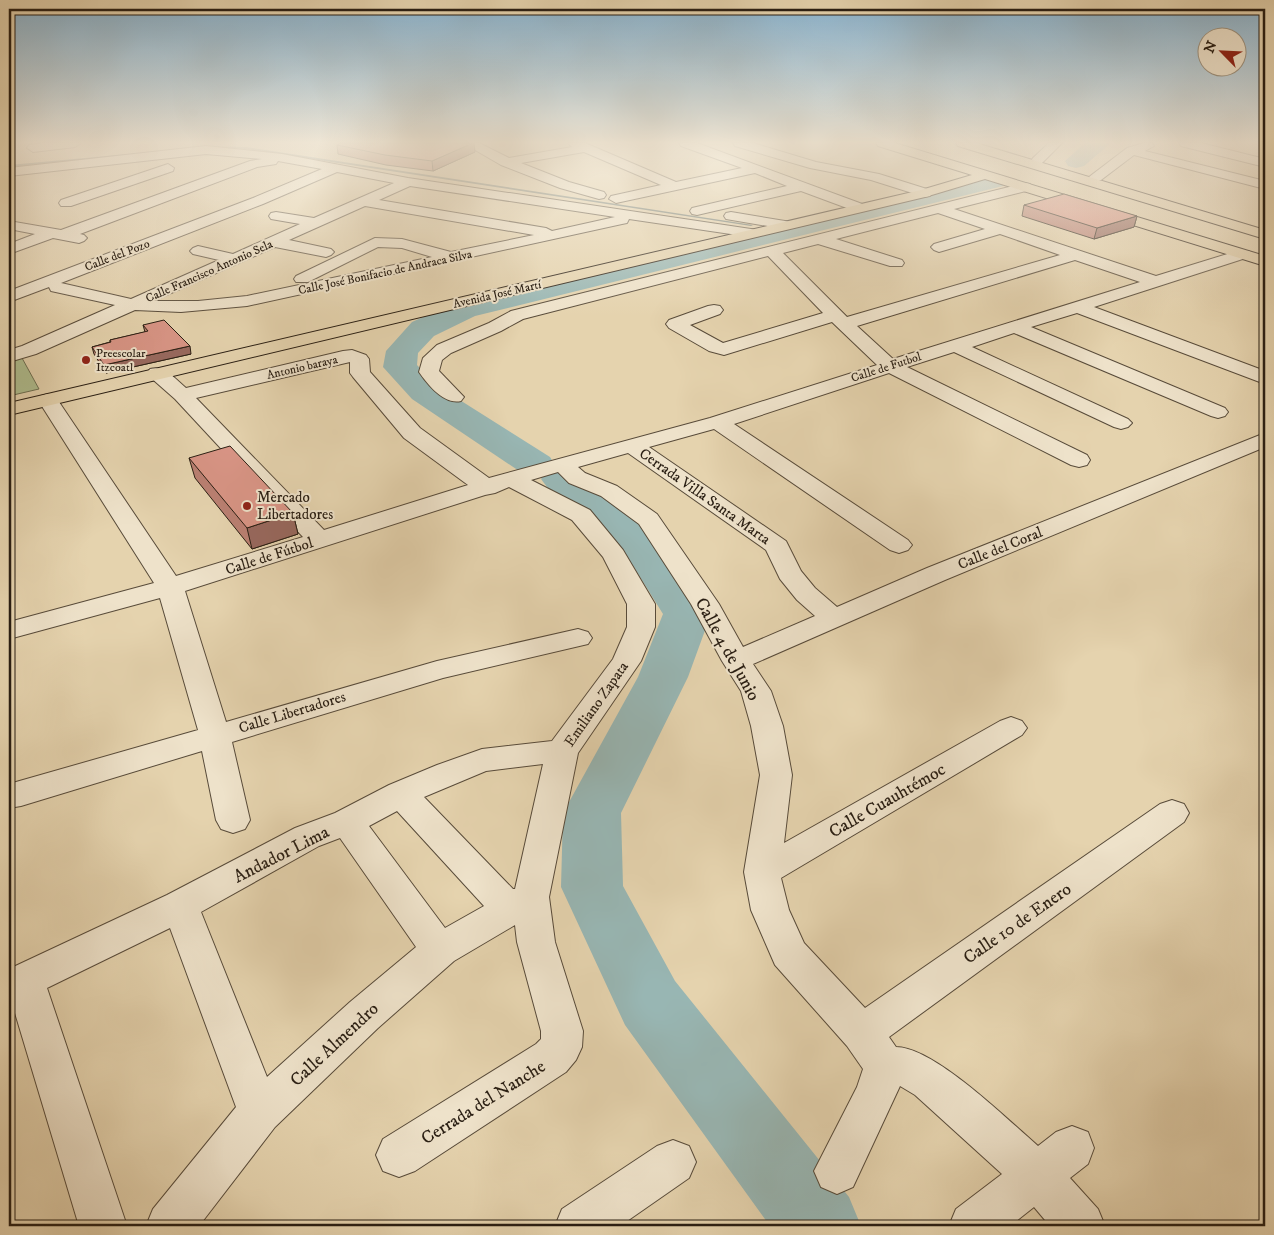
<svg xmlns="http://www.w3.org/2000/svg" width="1274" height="1235" viewBox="0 0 1274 1235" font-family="'IM FELL DW Pica',serif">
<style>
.green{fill:#afbe8f;stroke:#6c6e51}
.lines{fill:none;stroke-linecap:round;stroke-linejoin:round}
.stream{fill:#6c7973;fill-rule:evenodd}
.river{fill:#98b6b3;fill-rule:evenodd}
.minor-casing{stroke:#584b3a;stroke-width:2}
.major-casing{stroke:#291e13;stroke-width:2}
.minor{fill:#eee2ca;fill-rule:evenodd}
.major{fill:#e5d3ae;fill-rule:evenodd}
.wall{fill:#bb8073;stroke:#291e13}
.shaded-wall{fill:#98685e;stroke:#291e13}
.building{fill:#d99586;stroke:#291e13}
.poi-dot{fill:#8f2418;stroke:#eee2ca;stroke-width:2}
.labels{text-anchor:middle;stroke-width:4;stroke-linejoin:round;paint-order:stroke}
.far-street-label{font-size:12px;fill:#291e13;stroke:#eee2ca}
.far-poi-label{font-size:12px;fill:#291e13;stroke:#eee2ca;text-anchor:start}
.street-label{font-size:15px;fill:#291e13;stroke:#eee2ca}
.poi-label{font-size:15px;fill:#291e13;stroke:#eee2ca;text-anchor:start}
.near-street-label{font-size:18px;fill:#291e13;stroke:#eee2ca}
</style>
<rect width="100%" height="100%" fill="#e5d3ae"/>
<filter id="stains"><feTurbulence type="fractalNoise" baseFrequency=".004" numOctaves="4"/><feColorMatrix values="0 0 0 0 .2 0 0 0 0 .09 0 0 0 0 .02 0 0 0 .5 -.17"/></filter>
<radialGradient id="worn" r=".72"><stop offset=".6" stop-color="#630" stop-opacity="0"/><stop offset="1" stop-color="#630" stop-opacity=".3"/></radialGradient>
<path class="green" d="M22,358L39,389L9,396V361Z"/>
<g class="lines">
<path class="stream" d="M206,146L246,147L753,225L751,226L246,149L207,148Z
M139,153L140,155L9,167V165Z
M783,230L790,232L788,233L783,232Z"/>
<path class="river" d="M1085,143H1111L1084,166L1076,168L1068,166L1065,161Z
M995,174L1003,176L1006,181L1003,186L475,316L434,336L418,353L417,365L436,385L550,457L555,465L553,469L561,467L575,471L656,536L711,614L688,677L621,813L623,886L675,981L849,1197L861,1226H770L625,1025L561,887L563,813L638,677L663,614L625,553L547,487L541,479L544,475L536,477L522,473L412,399L383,367L386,351L412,322L453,304Z"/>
<g class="minor-casing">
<path id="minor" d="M42,143H81L75,147L33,152L27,148L29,145Z
M463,143H479L509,158L572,147L568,143H585L676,182L742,168L681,146L679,143H697L865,205L867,208L865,211H855L801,191L697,215L692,214L690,211L692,208L787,186L755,173L616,203L609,199L611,196L661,185L584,152L521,163L569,182L604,192L606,195L604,198L599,199L560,188L501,165Z
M733,143H753L816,162L879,174L930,190L932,193L930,196L925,197L871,180L810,168L735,146Z
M1049,143H1062L1041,164H1033L1031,161L1033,158Z
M1144,143H1152L1154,146L1145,151L1265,181V189L1134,155L1101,180H1091L1089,177L1127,148Z
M1179,143H1201L1265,159V167L1181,146Z
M206,146L282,154L408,178L751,229L756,230L758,233L756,236L751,237L629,219L627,223L622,224L247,306L181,312L135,310L36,354L9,362V350L22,346L115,305L51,291L49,287L9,302V291L253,198L322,169L278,161L276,164L257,167L80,234L84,235L87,238L84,241L79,243L53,238L9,254V244L35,234L9,229V221L61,230L250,161L262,159L206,154L9,176V168ZM337,172L394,183L314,218L276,212L271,213L269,216L271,219L300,224L233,254L198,246L193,248L190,251L193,254L219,260L131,299L61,283L263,204ZM410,186L615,217L552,231L546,228L379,200ZM365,206L534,235L451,252L402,239L375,238L296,276L294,279L296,282H308L378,247L402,248L432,257L247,296L198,301H153L275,247L326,257L331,255L334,252L331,249L289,240Z
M168,164L174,168L173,171L71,206H61L59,203L61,200Z
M1025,183L1030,184L1032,187L1030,190L954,209L1156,276L1237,251H1249L1251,254L1249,257L1094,307L1265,371V384L1077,313L1031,327L1225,408L1228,412L1225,416L1218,418L1211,416L1014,333L972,347L1128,419L1132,423L1128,427L1121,429L1114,427L954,352L907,367L1087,455L1090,460L1087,465L1079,467L1071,465L889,373L734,424L908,540L912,545L908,550L899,553L890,550L714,429L649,447L786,541L801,571L815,588L837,607L927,568L1265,433V447L945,580L753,664L771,691L783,726L792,775L784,843L1000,721L1011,717L1022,721L1027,728L1022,735L781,878L789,910L804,943L865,1008L1160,804L1172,800L1184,804L1189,813L1184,822L889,1037L896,1047C934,1047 1008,1120 1038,1146L1056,1132L1072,1126L1088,1132L1094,1148L1088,1164L1070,1178L1098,1209L1105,1226H1050L1034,1207L1010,1226H949L956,1209L1002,1174L915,1095L900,1086L853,1187L837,1194L821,1187L814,1171L857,1087L863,1069L847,1046L775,965L751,910L744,872L760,775L751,726L741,691L722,661L691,604L639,524L601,496L569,483L558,472L531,480L590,510L623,550L655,604V627L641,661L578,753L549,897L555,942L583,1031L582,1047L576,1060L566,1072L415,1171L399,1177L383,1171L376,1155L383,1139L536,1044L541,1039V1031L517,942L515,925L454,961L378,1028L275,1127L199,1226H146L153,1209L236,1107L170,928L47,988L127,1226H79L12,1003L9,1004V969L167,895L295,828L335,813L389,785L437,765L482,749L552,741L613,659L627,627V604L603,557L572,520L509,487L495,493L485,495L185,591L226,722L437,661L578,629L588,632L592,638L588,644L443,678L232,742L250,820L245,829L233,833L221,829L216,820L202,751L21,806L9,808V784L198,730L160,598L9,639V622L154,583L38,400L41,396L48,394L55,396L176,576L303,537L175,399L150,377L147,373L150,369C165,365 175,379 186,388L343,351L352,350L366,355L369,359L370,372L420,428L489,478L710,418L877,365L832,322L724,355L709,351L669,328L666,324L669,320L708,306L714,305L720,306L723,310L720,314L690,325L723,343L823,313L768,256L523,319L501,331L451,353L442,360L439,371L464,397L461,401C444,405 428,385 419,372L423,358L437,345L489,323L511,311ZM938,213L985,229L934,244L931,247L934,250L939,252L1000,234L1060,255L847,317L783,253L818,244L890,266H902L904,263L902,260L836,239ZM1075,260L1140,282L893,359L857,326ZM350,362V373L353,377L404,438L468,485L324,530L196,398ZM628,453L766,550L780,579L797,600L815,616L743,647L719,604L657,514L617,486L585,473L578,467ZM543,764L515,889H513L424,797L486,771ZM397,811L484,906L445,928L369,826ZM340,838L416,947L350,1002L267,1077L201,912L319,846Z
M731,212L785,221L790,222L792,225L790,228L785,229L726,219L724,216L726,213Z
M673,1140L689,1146L696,1162L689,1178L620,1226H555L562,1209L657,1146Z"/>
</g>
<g class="major-casing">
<path id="major" d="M876,143H895L1265,256V266L985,179L925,197L9,415V403L921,190L972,175L878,146Z
M956,143H976L1265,230V239L958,146Z"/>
</g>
<use href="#minor" class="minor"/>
<use href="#major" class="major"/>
</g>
<path class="wall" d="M337,145L475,152L433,171L386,165L338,154Z
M1024,205L1137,216L1134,227L1094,239L1022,216Z
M143,325L191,354L106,373L94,354L92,347L110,342V340L145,332Z
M189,458L293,513L298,534L252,549L195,478Z"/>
<path class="shaded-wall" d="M473,143H474L475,152L433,171L432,161Z
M1137,216L1134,227L1094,239L1097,228Z
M190,346L191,354L106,373L104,365Z
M293,513L298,534L252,549L247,528Z"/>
<path class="building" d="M340,143H473L432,161L385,155L337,145Z
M1064,194L1137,216L1097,228L1024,205Z
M164,320L190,346L104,365L92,347L111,342L110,340L148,331L143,325Z
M230,446L293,513L247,528L189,458Z"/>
<linearGradient id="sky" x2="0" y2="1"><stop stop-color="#88b5d3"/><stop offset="0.45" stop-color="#f3ebdb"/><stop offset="1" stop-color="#f3ebdb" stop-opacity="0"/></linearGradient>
<rect width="1274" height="316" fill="url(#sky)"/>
<g class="poi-dot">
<circle cx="86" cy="360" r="5"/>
<circle cx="247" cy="506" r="5"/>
</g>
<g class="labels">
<g class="far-street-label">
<text transform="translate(117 255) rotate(-21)" y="4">Calle del Pozo</text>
<text transform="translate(209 271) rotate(-24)" y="4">Calle Francisco Antonio Sela</text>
<text transform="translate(385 272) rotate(-12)" y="4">Calle José Bonifacio de Andraca Silva</text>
<text transform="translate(497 294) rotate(-13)" y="4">Avenida José Martí</text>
<text transform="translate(302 367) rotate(-13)" y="4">Antonio baraya</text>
<text transform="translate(886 367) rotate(-18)" y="4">Calle de Futbol</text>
</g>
<g class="far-poi-label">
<text x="96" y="357">Preescolar<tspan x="96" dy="14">Itzcoatl</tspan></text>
</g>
<g class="street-label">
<text transform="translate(705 496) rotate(35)" y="5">Cerrada Villa Santa Marta</text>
<text transform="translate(1000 548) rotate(-22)" y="5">Calle del Coral</text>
<text transform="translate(269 556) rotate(-18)" y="5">Calle de Fútbol</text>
<text transform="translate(596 704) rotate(-55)" y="5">Emiliano Zapata</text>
<text transform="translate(292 712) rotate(-17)" y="5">Calle Libertadores</text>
</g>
<g class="poi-label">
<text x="257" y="502">Mercado<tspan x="257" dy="17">Libertadores</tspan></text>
</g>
<g class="near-street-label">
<text transform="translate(728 649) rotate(61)" y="6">Calle 4 de Junio</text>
<text transform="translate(887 800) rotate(-30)" y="6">Calle Cuauhtémoc</text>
<text transform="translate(281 854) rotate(-27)" y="6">Andador Lima</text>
<text transform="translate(1017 923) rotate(-35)" y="6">Calle 10 de Enero</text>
<text transform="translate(334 1044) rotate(-43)" y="6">Calle Almendro</text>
<text transform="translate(483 1102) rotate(-32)" y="6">Cerrada del Nanche</text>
</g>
</g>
<rect width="1274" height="1235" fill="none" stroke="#e5d3ae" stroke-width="30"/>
<rect x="10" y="10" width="1254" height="1215" fill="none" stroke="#291e13" stroke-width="2.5"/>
<rect x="15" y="15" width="1244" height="1205" fill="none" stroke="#291e13"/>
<g transform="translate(1222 52) rotate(294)"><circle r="24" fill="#eee2ca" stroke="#9f9481"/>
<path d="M0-4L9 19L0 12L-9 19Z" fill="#8f2418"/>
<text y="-8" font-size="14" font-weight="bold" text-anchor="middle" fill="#291e13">N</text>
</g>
<rect width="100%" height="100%" filter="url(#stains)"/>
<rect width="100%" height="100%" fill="url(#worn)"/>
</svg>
